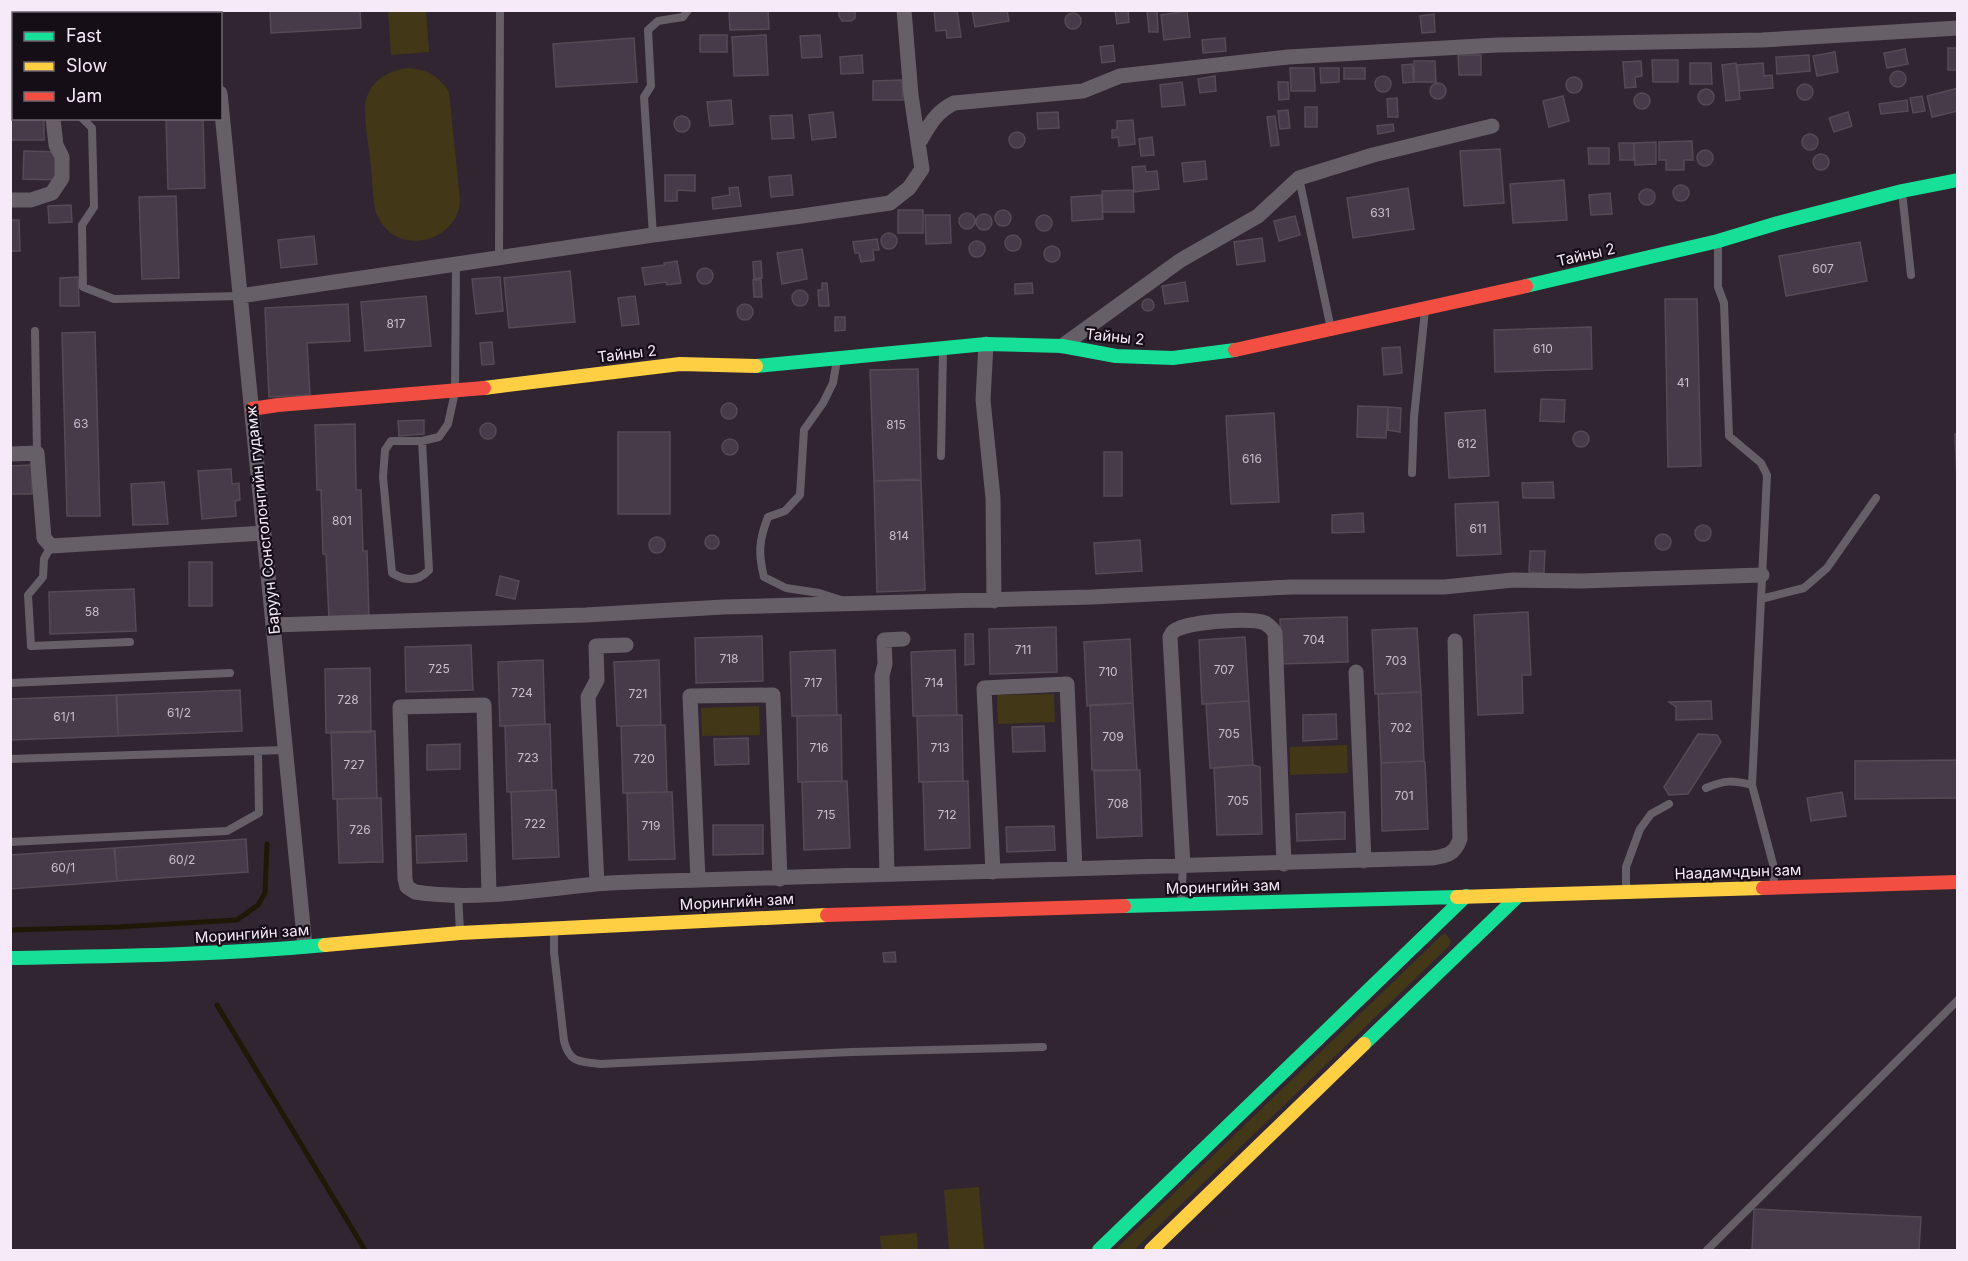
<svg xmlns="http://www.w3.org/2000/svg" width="1968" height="1261" viewBox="0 0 1968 1261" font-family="Inter,sans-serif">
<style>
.green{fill:#423817}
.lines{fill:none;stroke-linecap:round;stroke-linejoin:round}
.stream{stroke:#1f1807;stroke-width:5}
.building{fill:#473a49;stroke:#544b55;stroke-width:1.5}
.lane{stroke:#675f68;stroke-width:8}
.street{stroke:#675f68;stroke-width:15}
.fast{stroke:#16e098;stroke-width:14}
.slow{stroke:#ffcf43;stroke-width:14}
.jam{stroke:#f24e42;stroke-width:14}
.labels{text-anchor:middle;stroke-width:4.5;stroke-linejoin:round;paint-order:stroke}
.number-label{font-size:12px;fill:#cabecd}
.street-label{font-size:15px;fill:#f6eaf9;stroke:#160e17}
</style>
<rect width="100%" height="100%" fill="#302531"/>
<path class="green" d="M388,11H426L429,52L391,55Z
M408,68C426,69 440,76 449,92L460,199C460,238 406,256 383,225C380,221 378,217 376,213C372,199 373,182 371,167C369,148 365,127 365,108C365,103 366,98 368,94C375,78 391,70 408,68Z
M1054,694L1055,722L998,724L997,695Z
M759,706L760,735L702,736L701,708Z
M1347,745L1348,773L1290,775V747Z
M1446,934L1451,941L1449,946L1134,1250H1115L1442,935Z
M979,1187L984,1250H949L944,1190Z
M917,1233L918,1250H881L880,1236Z"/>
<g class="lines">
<path class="stream" d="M10,930L118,927L237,920L258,905L265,893L267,844
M217,1005L365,1250"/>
</g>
<path class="building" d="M270,10H360L361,28L271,33Z
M729,10H768L769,29L730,30Z
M839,10H855V18L851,21H842L839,16Z
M934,10H957L961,37L947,38L946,30L936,31Z
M972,10H1007L1009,21L975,27Z
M1115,10H1128L1129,22L1117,24Z
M1147,10H1157L1158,32H1149Z
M1187,11L1190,37L1164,40L1161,15Z
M1065 21a8 8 0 1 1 16 0a8 8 0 1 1-16 0Z
M1434,14L1435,32L1422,33L1420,16Z
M700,35H727V52H700Z
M766,35L768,75L734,76L732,37Z
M820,35L822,57L802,58L800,36Z
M634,38L637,82L556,87L553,44Z
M1225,38L1226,51L1203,53L1202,40Z
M1113,45L1115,61L1102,63L1100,47Z
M1948,48H1958V70H1948Z
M1905,49L1908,64L1887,68L1884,53Z
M1835,52L1838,72L1817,76L1813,56Z
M862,55L863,73L841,74L840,57Z
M1458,55H1481V75H1459Z
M1809,55L1810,71L1777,74L1776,57Z
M1652,60H1678V82H1653Z
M1414,61H1435L1436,82H1414Z
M1641,61L1642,76L1635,77L1636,87L1625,88L1623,62Z
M1690,63H1711L1712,84H1690Z
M1736,63L1740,99L1726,101L1722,65Z
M1763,63L1764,76L1772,75L1773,88L1740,91L1737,65Z
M1412,64L1414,82L1403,83L1402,65Z
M1290,68H1314L1315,91H1291Z
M1320,68H1339V82L1321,83Z
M1344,68H1365V79H1344Z
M1890 79a8 8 0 1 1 16 0a8 8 0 1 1-16 0Z
M1375 84a8 8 0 1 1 16 0a8 8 0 1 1-16 0Z
M1215,76L1216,91L1200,93L1198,79Z
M1566 85a8 8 0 1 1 16 0a8 8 0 1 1-16 0Z
M902,80L903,100H873V81Z
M1182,82L1185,105L1162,107L1160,85Z
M1278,82H1288L1289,99L1279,100Z
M1430 91a8 8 0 1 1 16 0a8 8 0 1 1-16 0Z
M1797 92a8 8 0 1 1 16 0a8 8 0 1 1-16 0Z
M1958,88V111L1932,117L1927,96Z
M1698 97a8 8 0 1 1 16 0a8 8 0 1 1-16 0Z
M1634 101a8 8 0 1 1 16 0a8 8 0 1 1-16 0Z
M1563,96L1569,121L1549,127L1543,101Z
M1922,96L1925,111L1913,113L1910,98Z
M1397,98L1398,117H1388L1387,99Z
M731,100L733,124L710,126L707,102Z
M1907,100L1908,111L1881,114L1879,104Z
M1305,107H1317V127H1305Z
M1288,110L1290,128L1280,129L1278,111Z
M10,112H14V118H44V140H10Z
M833,112L836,137L812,140L809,115Z
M1058,112L1059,128L1038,129L1037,113Z
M1848,112L1852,126L1834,132L1829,118Z
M792,115L794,138L772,139L770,116Z
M674 124a8 8 0 1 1 16 0a8 8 0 1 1-16 0Z
M1275,116L1279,145L1271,146L1267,117Z
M166,118H203L205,188L168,189Z
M1133,120L1135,144L1119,146L1118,137L1112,138V130H1117V121Z
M1393,124L1394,131L1378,134L1377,126Z
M1009 140a8 8 0 1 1 16 0a8 8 0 1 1-16 0Z
M1802 142a8 8 0 1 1 16 0a8 8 0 1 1-16 0Z
M1152,137L1154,155L1141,156L1139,139Z
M1692,141L1693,160H1684V170H1666V160H1659V142Z
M1656,142V164L1635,165L1634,143Z
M1619,143H1634V160H1620Z
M1588,148H1609V164H1589Z
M1500,149L1504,203L1464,206L1460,151Z
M1697 158a8 8 0 1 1 16 0a8 8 0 1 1-16 0Z
M24,151L60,152L59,180L23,179Z
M1813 162a8 8 0 1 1 16 0a8 8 0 1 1-16 0Z
M1205,161L1207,179L1184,182L1182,163Z
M1145,166L1146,172L1157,171L1159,189L1134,192L1132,167Z
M665,175H695V191L677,190V201H665Z
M791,175L793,195L771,197L769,177Z
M1564,180L1567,220L1513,223L1510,184Z
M1673 193a8 8 0 1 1 16 0a8 8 0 1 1-16 0Z
M738,187L741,206L713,209L712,198L730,195L729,188Z
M1408,188L1414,229L1353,238L1347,198Z
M1639 197a8 8 0 1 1 16 0a8 8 0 1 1-16 0Z
M1133,190L1134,212H1103L1102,191Z
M1610,193L1612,214L1591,215L1589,195Z
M1101,195L1103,219L1072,221L1071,197Z
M176,196L179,278L142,279L139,197Z
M71,205L72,222L49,223L48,206Z
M995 218a8 8 0 1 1 16 0a8 8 0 1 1-16 0Z
M898,210H923V233H898Z
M959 221a8 8 0 1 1 16 0a8 8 0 1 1-16 0Z
M976 222a8 8 0 1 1 16 0a8 8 0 1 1-16 0Z
M1036 223a8 8 0 1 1 16 0a8 8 0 1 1-16 0Z
M925,215H950L951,243L926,244Z
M1295,216L1300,235L1279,241L1274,221Z
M10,220H19L20,251H10Z
M881 241a8 8 0 1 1 16 0a8 8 0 1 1-16 0Z
M1005 243a8 8 0 1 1 16 0a8 8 0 1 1-16 0Z
M314,236L317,264L281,268L278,240Z
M1262,238L1265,261L1237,265L1234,242Z
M877,239L879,250H873L874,260L861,262L859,253H855L853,242Z
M969 249a8 8 0 1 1 16 0a8 8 0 1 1-16 0Z
M1860,242L1867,281L1786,296L1779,256Z
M1044 254a8 8 0 1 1 16 0a8 8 0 1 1-16 0Z
M802,249L807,279L782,284L777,253Z
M677,261L681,283L667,285L666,282L645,285L642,268L665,265L664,263Z
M761,261L762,278L754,279L753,262Z
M697 276a8 8 0 1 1 16 0a8 8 0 1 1-16 0Z
M570,271L575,322L509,328L504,278Z
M78,277L79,306H60V278Z
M500,277L503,311L476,314L472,279Z
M753,280H761L762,297H754Z
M1185,282L1188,301L1165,304L1162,286Z
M822,283H827L829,306H819L818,290H822Z
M1032,283L1033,293L1015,294V284Z
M792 298a8 8 0 1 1 16 0a8 8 0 1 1-16 0Z
M426,296L431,346L365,351L361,302Z
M635,296L639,324L622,326L618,298Z
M1142 305a6 6 0 1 1 12 0a6 6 0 1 1-12 0Z
M1665,299H1697L1701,466L1668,467Z
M737 312a8 8 0 1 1 16 0a8 8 0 1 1-16 0Z
M348,304L350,341L307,343L310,395L269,397L265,308Z
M835,317H845V330L835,331Z
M1591,327L1592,369L1495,372L1494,330Z
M95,332L100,516H67L62,333Z
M492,342L494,364L482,365L480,343Z
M1400,347L1402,373L1384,375L1382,348Z
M918,369L921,479L874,481L870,370Z
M1541,399L1565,400L1564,422L1540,421Z
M721 411a8 8 0 1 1 16 0a8 8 0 1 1-16 0Z
M1358,406L1388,407L1386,438L1357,437Z
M1388,407L1401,408L1400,432L1388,430Z
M1485,410L1489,476L1449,478L1445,413Z
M1274,413L1279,502L1231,504L1226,416Z
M424,420V434L399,436L398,421Z
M480 431a8 8 0 1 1 16 0a8 8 0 1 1-16 0Z
M355,424L356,490H361L363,551H367L369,619L329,620L326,554H323L321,490H317L315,425Z
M1573 439a8 8 0 1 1 16 0a8 8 0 1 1-16 0Z
M618,432H670V514H618Z
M1955,434H1958V507Z
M722 447a8 8 0 1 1 16 0a8 8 0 1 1-16 0Z
M1104,452H1122V496H1104Z
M32,465V494H10V466Z
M231,469L232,484L239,483L240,500L235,501L236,516L202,519L198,471Z
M921,480L925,590L877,592L874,481Z
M164,482L168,524L133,525L131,484Z
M1553,482L1554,498H1523L1522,483Z
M1498,502L1501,554L1457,556L1455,504Z
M1363,513L1364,532L1332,533V515Z
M1695 533a8 8 0 1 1 16 0a8 8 0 1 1-16 0Z
M1655 542a8 8 0 1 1 16 0a8 8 0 1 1-16 0Z
M705 542a7 7 0 1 1 14 0a7 7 0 1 1-14 0Z
M649 545a8 8 0 1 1 16 0a8 8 0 1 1-16 0Z
M1140,540L1142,571L1096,574L1094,543Z
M1530,551H1545L1544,573L1529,572Z
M189,562H212V606H189Z
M500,576L519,581L515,599L496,595Z
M134,589L136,631L50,634L49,592Z
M1528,612L1531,675H1522L1523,713L1478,715L1474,615Z
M1347,617L1348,662L1281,664L1280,619Z
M1056,627L1057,672L990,674L989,629Z
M1417,628L1421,692L1375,694L1372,630Z
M965,634H973L974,664L965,665Z
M762,636L763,681L696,683L695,638Z
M1245,637L1249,701L1202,704L1199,640Z
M1130,639L1133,703L1087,706L1084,642Z
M471,645L473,690L406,692L405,647Z
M835,650L837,715L792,716L790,652Z
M955,650L957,715L913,716L911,652Z
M543,660L545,724L500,726L498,662Z
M659,660L661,725L617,726L614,662Z
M370,668L371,732L326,733L325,669Z
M240,690L242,731L118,736L117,695Z
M1421,692L1424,761L1381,763L1378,694Z
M116,695L118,736L10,740V699Z
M1249,701L1253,765L1210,768L1206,704Z
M1711,701L1712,719L1676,720V707L1669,702Z
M1133,703L1137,770H1092L1090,705Z
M1336,714L1337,739L1303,741V715Z
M841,715L842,781L798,782L797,716Z
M962,715L963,781L919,782L917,716Z
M550,724L552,790L507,792L505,726Z
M665,725L667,792L623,793L621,726Z
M1044,726L1045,751L1013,752L1012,727Z
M375,731L377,798L333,799L331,732Z
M1698,734L1717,735L1721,742L1688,794L1669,795L1664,787Z
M748,738L749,764L715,765L714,739Z
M460,744V769L427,770V745Z
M1958,760V798L1855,799V761Z
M1424,761L1425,762L1428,829L1382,831L1381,763Z
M1253,765L1260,767L1262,834L1217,835L1214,768Z
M1137,770H1140L1142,836L1097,838L1094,771Z
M842,781H847L850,848L804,850L802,782Z
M963,781H968L970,848L925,850L923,782Z
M552,790H556L559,857L513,859L511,792Z
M667,792H672L675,859L629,860L627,793Z
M1842,792L1846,816L1811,821L1807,798Z
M377,798H381L383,862L339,863L337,799Z
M1345,812V839L1297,841L1296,814Z
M713,825H763V854L713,855Z
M1054,826L1055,850L1007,852L1006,827Z
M466,834L467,861L417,863L416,836Z
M246,839L248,872L117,881L115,848Z
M114,848L117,881L10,889V855Z
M895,952L896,962H884L883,953Z
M1754,1209L1921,1217L1919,1250H1752Z"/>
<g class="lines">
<path class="lane" d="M73,10V14
M176,14L213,12
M82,118L92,128L94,207L82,225L83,287L114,299L240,296
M1299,178L1331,329
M1902,192L1911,275
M653,235L644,97L651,86L648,30L658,21L683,17L688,10
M1718,243V287L1724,303L1729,436L1761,463L1767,475L1752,785
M499,257L500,10
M35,331L37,453
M837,360L833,383L823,403L804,430L800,495L785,511L768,517C759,540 758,553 764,577L786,588L819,593L841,600
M422,441L429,570C418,582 405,581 392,573L383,477L385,450L391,441H422L439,437L448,424L455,392L456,265
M941,456L943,350
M1412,473L1414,417L1425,310
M51,546L44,559L43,577L28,595L31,646L130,642
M1761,599L1804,588L1827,568L1876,498
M10,683L230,673
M10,759L286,750
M1706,788C1725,780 1732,780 1752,785L1773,864L1774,886
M10,842L227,831L259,813L258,751
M1626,891V867L1640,829L1651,814L1669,804
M458,894L460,932
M1181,903L1183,866
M554,929V952L564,1041C570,1064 580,1061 600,1064L851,1052L1043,1047
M1707,1250L1958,1000"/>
<path class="street" d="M48,10V14
M212,10L213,14
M220,93L305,946
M10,95H14
M920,141C930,124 936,112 954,103L1083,91L1120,76L1288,57L1497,45L1762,40L1958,28
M10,200H31L52,193L62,178V157L56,145L53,118
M240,296L653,235L802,216L890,203L909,188L922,169L911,95L904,10
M986,344L983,400L993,498L994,601
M1062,346L1181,260L1258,216L1299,178L1373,155L1492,126
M10,454L37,453L44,538L51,546L264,533
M273,625L586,615L723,607L1092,597L1291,587H1444L1513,580L1581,581L1762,575
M1356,672L1364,861
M1183,866L1170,637C1172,632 1174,630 1180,628C1195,622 1250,617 1265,623C1270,626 1272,628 1275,633L1284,864
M993,872L984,688L1067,684L1075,869
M887,874L882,676L885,664L884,640L903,639
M698,880L690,696L773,695L780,879
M597,884L588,697L597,680L596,646L626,645
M489,894L484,705L400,707L405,879L407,887L415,892C474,901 537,890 596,884C629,881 664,881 698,880L1432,858C1447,856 1455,854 1460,839L1455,641"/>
<path class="fast" d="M1526,286L1718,241L1778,223L1902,191L1958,180
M756,366L986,344L1062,346L1116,356L1173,358L1235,350
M1124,906L1457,897
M10,958C115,956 220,955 325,945
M1364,1044L1519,895
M1099,1250L1466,896"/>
<path class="slow" d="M484,388L680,364L756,366
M1457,897L1763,888
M325,945L460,933L827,915
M1151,1250L1364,1044"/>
<path class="jam" d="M1235,350L1526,286
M252,409L278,405L484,388
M1763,888L1958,882
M827,915L1124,906"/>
</g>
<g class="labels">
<g class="number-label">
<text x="1380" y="217">631</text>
<text x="1823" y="273">607</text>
<text x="396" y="328">817</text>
<text x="1543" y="353">610</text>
<text x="1683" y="387">41</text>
<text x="81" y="428">63</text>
<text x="896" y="429">815</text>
<text x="1467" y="448">612</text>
<text x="1252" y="463">616</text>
<text x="342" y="525">801</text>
<text x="1478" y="533">611</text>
<text x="899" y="540">814</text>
<text x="92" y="616">58</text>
<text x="1314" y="644">704</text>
<text x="1023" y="654">711</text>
<text x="729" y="663">718</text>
<text x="1396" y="665">703</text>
<text x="439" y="673">725</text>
<text x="1224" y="674">707</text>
<text x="1108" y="676">710</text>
<text x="813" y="687">717</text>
<text x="934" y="687">714</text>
<text x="522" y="697">724</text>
<text x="638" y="698">721</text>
<text x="348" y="704">728</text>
<text x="179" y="717">61/2</text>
<text x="64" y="721">61/1</text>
<text x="1401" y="732">702</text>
<text x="1229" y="738">705</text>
<text x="1113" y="741">709</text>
<text x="819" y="752">716</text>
<text x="940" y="752">713</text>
<text x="528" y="762">723</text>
<text x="644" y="763">720</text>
<text x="354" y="769">727</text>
<text x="1404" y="800">701</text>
<text x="1238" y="805">705</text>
<text x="1118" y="808">708</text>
<text x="826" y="819">715</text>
<text x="947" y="819">712</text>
<text x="535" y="828">722</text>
<text x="651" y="830">719</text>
<text x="360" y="834">726</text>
<text x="182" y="864">60/2</text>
<text x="63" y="872">60/1</text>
</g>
<g class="street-label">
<text transform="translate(1586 255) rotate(-13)" y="5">Тайны 2</text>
<text transform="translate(1115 337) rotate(6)" y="5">Тайны 2</text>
<text transform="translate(627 354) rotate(-7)" y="5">Тайны 2</text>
<text transform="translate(263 520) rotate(-96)" y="5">Баруун Сонсголонгийн гудамж</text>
<text transform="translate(1738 872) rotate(-2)" y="5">Наадамчдын зам</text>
<text transform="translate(1223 887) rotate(-2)" y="5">Морингийн зам</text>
<text transform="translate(737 902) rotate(-3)" y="5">Морингийн зам</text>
<text transform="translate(252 934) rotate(-4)" y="5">Морингийн зам</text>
</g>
</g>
<rect width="1968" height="1261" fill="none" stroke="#f6eaf9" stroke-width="24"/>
<rect x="12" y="12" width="210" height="108" fill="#160e17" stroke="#706671" stroke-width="1.5"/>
<rect x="24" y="32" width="30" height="9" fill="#16e098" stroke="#706671" stroke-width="1.5"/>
<text x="66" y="42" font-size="18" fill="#f6eaf9">Fast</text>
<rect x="24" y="62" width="30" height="9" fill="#ffcf43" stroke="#706671" stroke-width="1.5"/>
<text x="66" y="72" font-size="18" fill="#f6eaf9">Slow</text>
<rect x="24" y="92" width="30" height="9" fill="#f24e42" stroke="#706671" stroke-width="1.5"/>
<text x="66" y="102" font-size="18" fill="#f6eaf9">Jam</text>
</svg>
